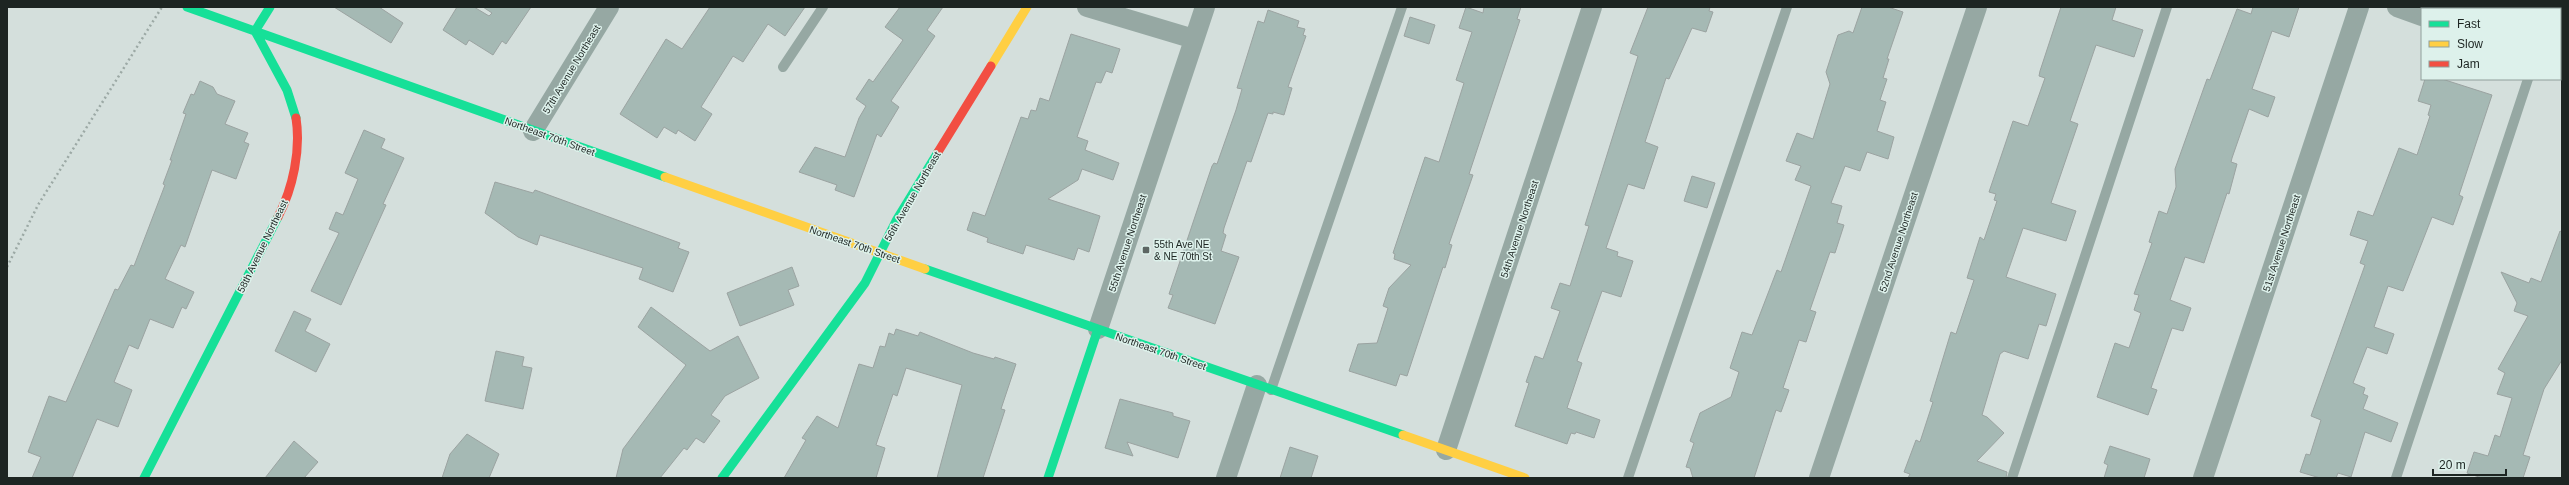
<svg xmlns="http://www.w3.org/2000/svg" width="2569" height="485" viewBox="0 0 2569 485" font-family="Arial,sans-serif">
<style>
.building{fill:#a5b9b4;stroke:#9ba3a1}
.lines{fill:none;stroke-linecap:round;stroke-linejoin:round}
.path{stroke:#9ca9a5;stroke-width:2.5;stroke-dasharray:2 3;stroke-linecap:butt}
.lane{stroke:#96a8a3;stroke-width:10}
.street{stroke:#96a8a3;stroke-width:20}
.fast{stroke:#16e098;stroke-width:9}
.slow{stroke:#ffcf43;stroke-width:9}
.jam{stroke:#f24e42;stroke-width:9}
.poi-dot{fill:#5d6663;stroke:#ddf1eb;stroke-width:1.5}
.labels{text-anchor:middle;stroke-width:3;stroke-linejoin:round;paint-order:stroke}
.street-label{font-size:10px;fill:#1d2522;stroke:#ddf1eb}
.poi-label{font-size:10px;fill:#1d2522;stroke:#ddf1eb;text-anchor:start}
</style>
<rect width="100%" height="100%" fill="#d4dfdc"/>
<path class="building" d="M334,7H379L403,23L391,43Z
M457,7H474L489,16L492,13L483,7H531L506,44L502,41L493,55L469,40L466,45L443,30Z
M710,7H805L785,36L768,24L743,62L733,56L701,107L712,114L695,141L678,130L676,134L664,127L657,138L620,114L666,39L682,49Z
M900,7H943L927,30L935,36L891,101L899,107L881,137L877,134L854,197L835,190L837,185L799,172L815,147L845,157L859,118L866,106L856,99L869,79L873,82L903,40L885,27Z
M1466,7L1483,13L1484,7H1521L1517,19L1520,20L1469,174L1473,175L1449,244L1452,245L1445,268L1443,267L1407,376L1400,374L1396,386L1349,371L1358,344L1377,343L1388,308L1383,306L1389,288L1411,265L1394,259L1395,254L1393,253L1425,157L1439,162L1464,83L1456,80L1472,32L1459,28Z
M1648,7H1710L1709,11L1713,12L1706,32L1692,28L1669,79L1666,78L1645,142L1658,147L1644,189L1628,184L1606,248L1618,252L1617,256L1633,261L1621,297L1602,291L1577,361L1582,363L1567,408L1600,420L1594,438L1576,432L1575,434L1571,433L1567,444L1515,426L1529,383L1526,382L1535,356L1543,359L1560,311L1551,308L1560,283L1570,286L1589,226L1585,225L1638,56L1630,53Z
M1862,7H1888L1903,12L1887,59H1889L1883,78L1887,79L1880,100L1886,102L1877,131L1894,137L1888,159L1867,152L1860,171L1845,166L1831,203L1842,206L1837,223L1844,225L1835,253L1830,252L1810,310L1816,312L1806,342L1799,340L1783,388L1789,390L1781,412L1776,410L1754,478H1693L1690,468L1686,467L1694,443L1690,441L1700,413L1731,397L1739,372L1730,368L1742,332L1752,335L1777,270L1781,272L1811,186L1795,180L1801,166L1786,161L1797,133L1813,139L1830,84L1826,72L1838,35L1849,31L1853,33Z
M2061,7H2116L2112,20L2143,30L2134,57L2096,45L2070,121L2078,124L2051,203L2076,211L2066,241L2023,228L2006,277L2056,294L2046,326L2039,324L2028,359L2004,351L2000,354L1982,415L1987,417L2004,433L1977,461L2007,472L2006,478H1908L1910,474L1904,472L1916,440L1920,442L1933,402L1930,401L1951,332L1956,334L1974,280L1967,278L1980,237L1984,240L1997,201L1994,200L1996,194L1989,192L2013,121L2028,126L2045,78L2039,76L2040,71Z
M2253,7H2299L2289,37L2272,31L2252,89L2275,97L2268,117L2249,109L2232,158L2231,162L2237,164L2229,194L2227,193L2204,263L2185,257L2170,300L2191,308L2183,331L2172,328L2151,388L2157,390L2148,415L2097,397L2115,343L2129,348L2141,313L2134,310L2139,295L2134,294L2152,243L2149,242L2159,211L2167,214L2176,187L2175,169L2207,79L2210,80L2237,9L2251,14Z
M1268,10L1299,21L1297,27L1305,29L1303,35L1306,36L1288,87L1292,88L1284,115L1273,112V114L1268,113L1251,162L1247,161L1224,228L1223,233L1226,235L1221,251L1239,257L1215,324L1168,308L1173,295L1169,294L1212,166L1214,163L1217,164L1236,110L1242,89L1237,88L1258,21L1264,23Z
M1410,17L1435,25L1429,44L1404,36Z
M1071,34L1120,49L1112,73L1106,71L1101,83L1096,82L1077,137L1088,141L1085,150L1119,163L1113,180L1082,169L1078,180L1048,199L1100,216L1089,252L1078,248L1074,260L1026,245L1023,254L987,242L988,238L967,230L973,212L985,216L1021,117L1028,119L1031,110L1036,111L1040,98L1049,101Z
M2425,79H2442L2492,95L2459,195L2463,197L2453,225L2432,217L2403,291L2388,286L2374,327L2394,334L2387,354L2367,347L2353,383L2365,388L2363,394L2368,396L2363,409L2398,423L2391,442L2365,432L2351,477L2338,473L2336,478H2320L2300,472L2306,454L2310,455L2321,420L2311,416L2365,265L2360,263L2368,241L2350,235L2358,211L2373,216L2399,148L2417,155L2430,116L2428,115L2431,105L2418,101Z
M200,81L213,87L217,94L235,101L225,124L248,133L244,142L249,144L236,179L212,170L185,247L181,245L165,279L194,292L186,309L182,307L173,328L150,319L138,349L129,345L114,382L132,390L118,427L97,419L72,478H32L41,457L28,452L49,396L66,402L115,289L118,290L131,265L134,266L165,185L163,184L172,160H170L186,114L183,113L191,94L194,95Z
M364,130L385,139L381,148L404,158L383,204L386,205L341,305L311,291L339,233L329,229L336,212L343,215L358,179L345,173Z
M1692,176L1715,183L1707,208L1684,201Z
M495,182L533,193L535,190L680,243L678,248L689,252L673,292L639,279L643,268L540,235L537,245L518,237L485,213Z
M2560,231L2562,232V360L2544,389L2523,455L2530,457L2523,478H2482L2467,473L2474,452L2488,456L2495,435L2500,437L2512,398L2497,394L2505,373L2498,369L2528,316L2514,311L2517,303L2501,272L2529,283L2531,278L2541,282Z
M792,267L799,286L788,290L794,305L740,326L727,293Z
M651,307L710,351L738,336L759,378L725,396L711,415L720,421L704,443L696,438L687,450L684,448L660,478H616L623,449L686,365L638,327Z
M294,311L311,319L305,331L330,344L316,372L275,351Z
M896,329L918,336L920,332L973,353L994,359L995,357L1016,364L1001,409L1005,410L983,478H937L962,385L906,368L897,396L893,394L876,445L885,448L876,478H784L806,440L802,438L817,416L838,428L859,364L873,368L880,346L885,347L889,333L894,335Z
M496,351L524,357L522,366L532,368L523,409L485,401Z
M1120,399L1173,413V416L1190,421L1178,458L1127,442L1133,456L1105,448Z
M467,434L499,454L489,478H442L450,454Z
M294,441L318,462L304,478H265Z
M2110,446L2150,459L2144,478H2104L2108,465L2104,463Z
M1290,447L1318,456L1311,478H1280Z"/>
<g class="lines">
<path class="path" d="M7,267L38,205L162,7"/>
<path class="lane" d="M2551,9V7
M783,67L823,7
M1271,390L1402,7
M1628,478L1787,7
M2012,478L2167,7
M2396,478L2528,79"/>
<path class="street" d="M1087,7L1194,39
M2397,7L2422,16
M2560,65L2562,66
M533,131L609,7
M1098,329L1205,7
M1446,450L1592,7
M1226,478L1257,385
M1819,478L1977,7
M2203,478L2359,7"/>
<path class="fast" d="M187,7L665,177
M270,7L255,31L287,90L296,118
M925,269L1403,435
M144,478L278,217
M722,478L865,283L897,219L938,152
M1048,478L1098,329"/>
<path class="slow" d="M991,66L1027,7
M665,177L925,269
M1403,435L1525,478"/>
<path class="jam" d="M938,152L991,66
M278,217C293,188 301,150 296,118"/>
</g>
<rect class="poi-dot" x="1142" y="246" width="8" height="8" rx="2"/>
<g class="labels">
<g class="street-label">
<text transform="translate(571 69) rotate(-59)" y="4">57th Avenue Northeast</text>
<text transform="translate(550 136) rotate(20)" y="4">Northeast 70th Street</text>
<text transform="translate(912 196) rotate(-60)" y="4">56th Avenue Northeast</text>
<text transform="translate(1519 229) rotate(-72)" y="4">54th Avenue Northeast</text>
<text transform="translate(1898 242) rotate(-72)" y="4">52nd Avenue Northeast</text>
<text transform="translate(1127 243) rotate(-72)" y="4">55th Avenue Northeast</text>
<text transform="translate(2281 243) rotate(-72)" y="4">51st Avenue Northeast</text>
<text transform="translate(855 244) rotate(19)" y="4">Northeast 70th Street</text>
<text transform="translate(262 246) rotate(-64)" y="4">58th Avenue Northeast</text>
<text transform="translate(1161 351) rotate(19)" y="4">Northeast 70th Street</text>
</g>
<g class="poi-label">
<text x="1154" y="248">55th Ave NE<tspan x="1154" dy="12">&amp; NE 70th St</tspan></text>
</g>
</g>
<rect width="2569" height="485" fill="none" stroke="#1d2522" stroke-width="16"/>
<rect x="2421" y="8" width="140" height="72" fill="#ddf1eb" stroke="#909f9b"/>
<rect x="2429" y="21" width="20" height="6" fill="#16e098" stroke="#909f9b"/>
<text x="2457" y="28" font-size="12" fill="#1d2522">Fast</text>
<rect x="2429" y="41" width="20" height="6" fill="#ffcf43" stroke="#909f9b"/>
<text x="2457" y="48" font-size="12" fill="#1d2522">Slow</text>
<rect x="2429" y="61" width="20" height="6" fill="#f24e42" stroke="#909f9b"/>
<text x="2457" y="68" font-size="12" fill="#1d2522">Jam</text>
<path d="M2433 469v6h73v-6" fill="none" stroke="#1d2522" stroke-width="2"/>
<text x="2439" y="469" font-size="12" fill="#1d2522" stroke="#ddf1eb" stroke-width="3" paint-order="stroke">20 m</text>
</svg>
